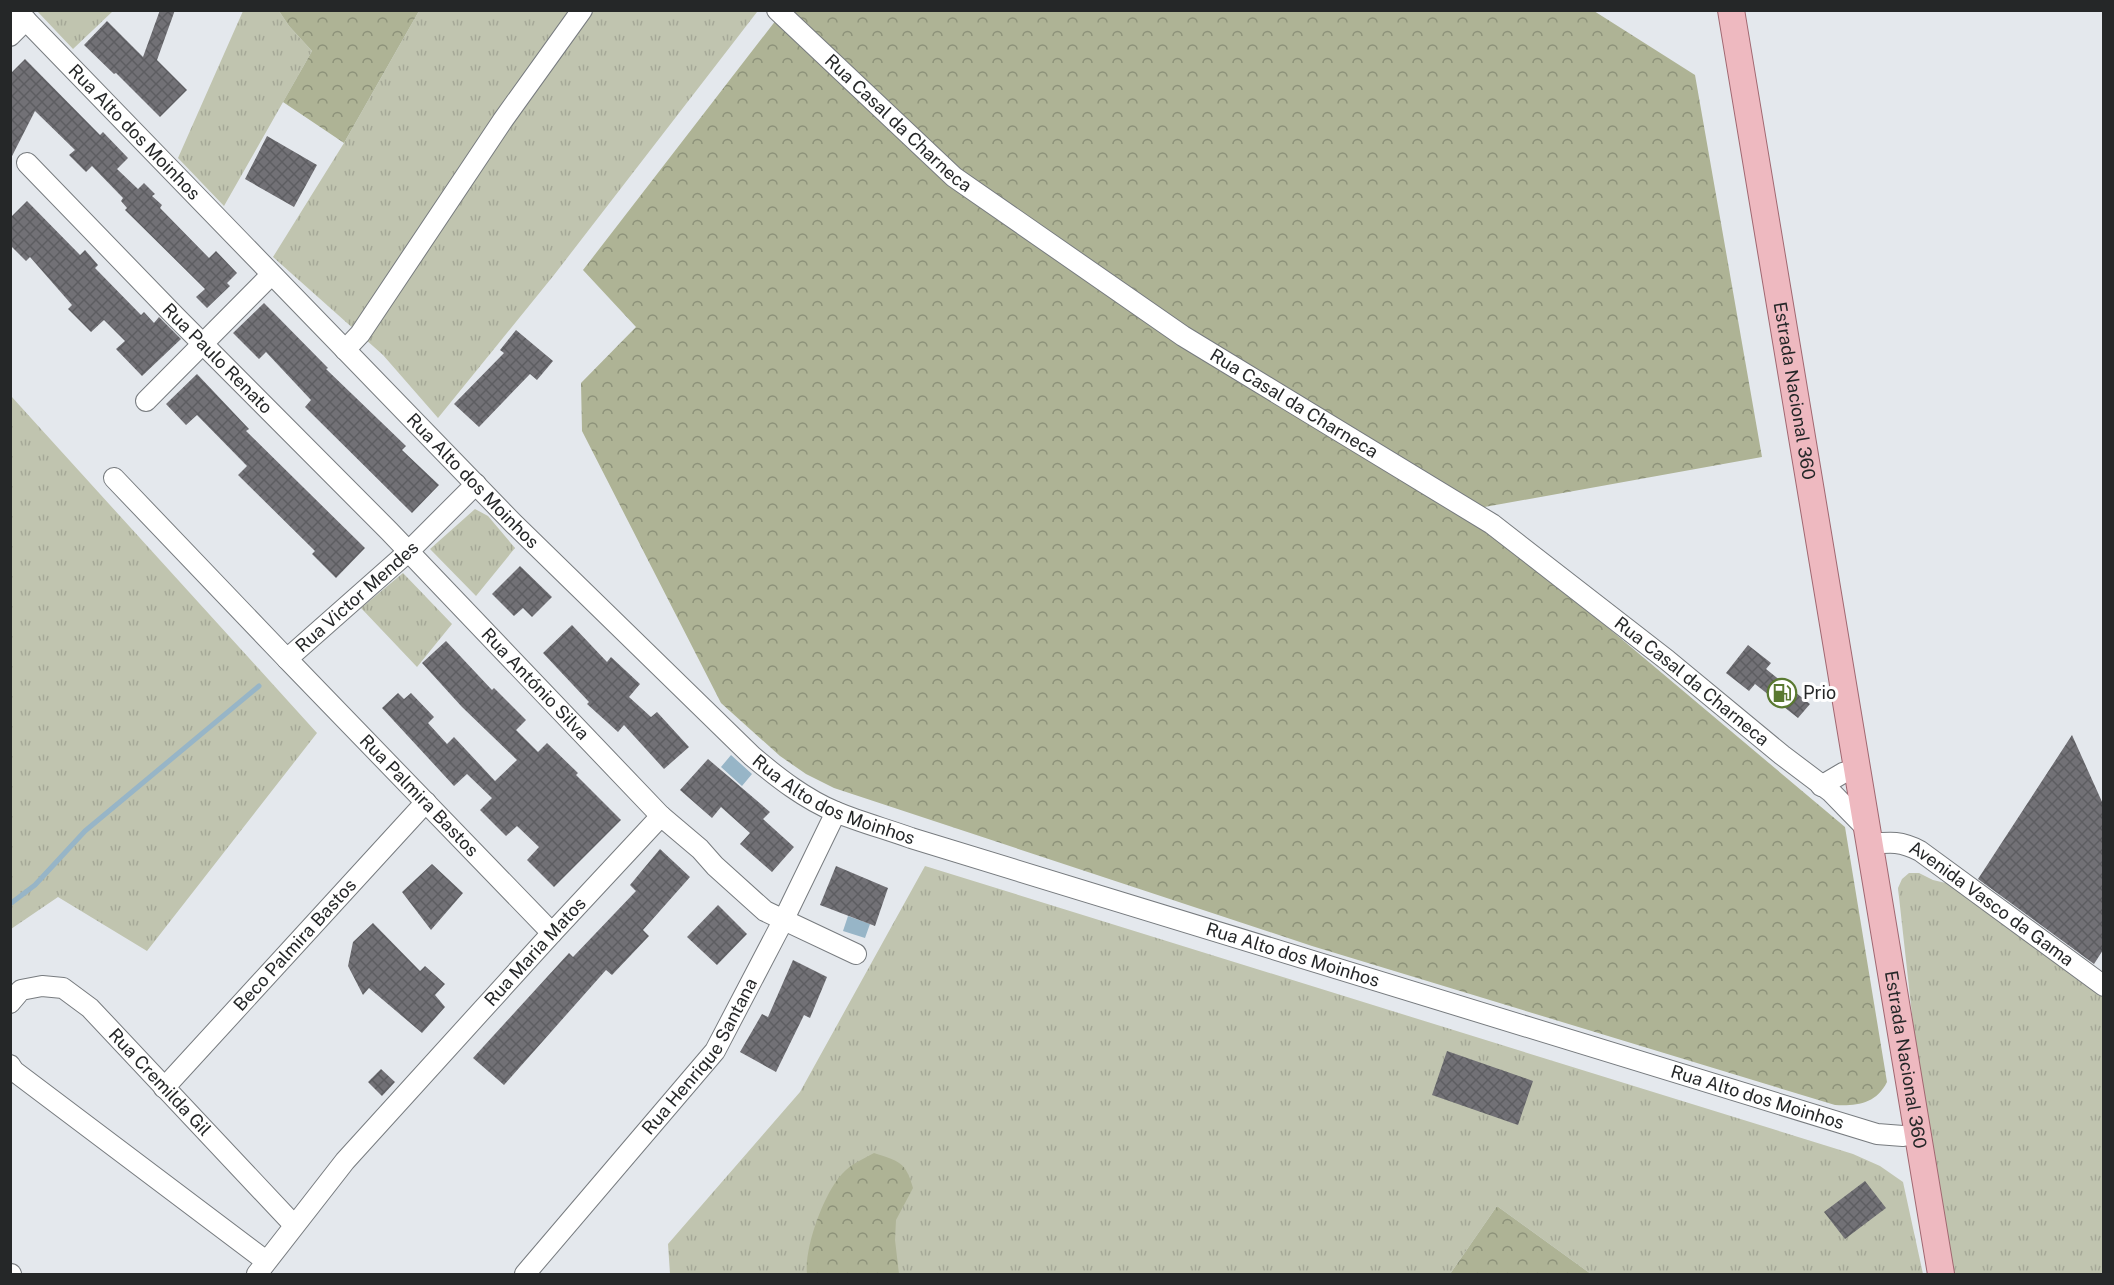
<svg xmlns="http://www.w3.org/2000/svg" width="2114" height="1285" viewBox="0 0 2114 1285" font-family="'Public Sans',sans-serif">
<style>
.grass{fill:url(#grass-tufts)}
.forest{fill:url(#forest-crowns)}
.water{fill:#97b5c7}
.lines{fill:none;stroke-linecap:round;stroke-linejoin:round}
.stream{stroke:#97b5c7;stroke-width:5}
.building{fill:url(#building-cross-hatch)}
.minor-casing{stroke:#777b7f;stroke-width:22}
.major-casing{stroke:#a06770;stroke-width:28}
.minor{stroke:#fff;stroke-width:20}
.major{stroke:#eeb9c0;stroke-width:26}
.labels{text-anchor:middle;stroke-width:6;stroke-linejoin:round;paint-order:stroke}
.street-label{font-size:18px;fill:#252728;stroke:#fff}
.poi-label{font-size:18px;fill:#252728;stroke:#fff;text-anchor:start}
</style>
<defs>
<pattern id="grass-tufts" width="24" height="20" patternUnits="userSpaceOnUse" patternTransform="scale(1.5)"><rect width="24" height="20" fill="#c0c4af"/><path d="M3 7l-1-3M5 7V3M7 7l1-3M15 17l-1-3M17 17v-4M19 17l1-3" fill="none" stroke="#a5a897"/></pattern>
<pattern id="forest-crowns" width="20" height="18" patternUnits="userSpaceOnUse" patternTransform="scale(1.5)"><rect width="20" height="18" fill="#aeb395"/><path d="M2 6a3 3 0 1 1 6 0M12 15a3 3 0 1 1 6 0" fill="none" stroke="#8d927a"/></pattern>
<pattern id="building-cross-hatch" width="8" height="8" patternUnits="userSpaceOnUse" patternTransform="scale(1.5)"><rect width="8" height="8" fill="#727176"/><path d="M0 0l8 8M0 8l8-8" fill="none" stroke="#5d5d61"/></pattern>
</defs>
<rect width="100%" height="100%" fill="#e4e8ed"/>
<path class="grass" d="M755,10L757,12L554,275L438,418L383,355L273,257L344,143L419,11Z
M37,11H113L73,49Z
M243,11H279L289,26L312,51L224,206L178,158Z
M11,396L317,733L147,951L58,897L11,929Z
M475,509L488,516L515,548L476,596L430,549Z
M403,573L452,624L417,667L361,608Z
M925,866L1853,1154L1880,1166L1903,1182L1923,1274H1591L1497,1206L1450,1274H670L668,1244L800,1092Z
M1909,873H1919L1933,880L1971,889L2103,986V1274H1949L1927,1150L1898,888L1902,879Z"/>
<path class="forest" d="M279,11H419L344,143L283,102L312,51L289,26Z
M783,11H1594L1695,75L1762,457L1468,510L1845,827L1887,1082C1876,1104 1857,1106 1835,1105L1312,946L834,788L806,774L780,756L721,703L582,431L581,383L636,327L583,270Z
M874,1153C899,1161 906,1162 913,1188L896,1220L895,1240L899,1274H807C804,1248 824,1193 842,1174C851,1164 863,1159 874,1153Z
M1497,1206L1591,1274H1450Z"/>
<path class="water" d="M731,755L752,774L742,786L721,767Z
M848,916L870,924L865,938L843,931Z"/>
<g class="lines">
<path class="stream" d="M10,904L35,885L85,831L259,686"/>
</g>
<path class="building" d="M160,10H175L157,60L187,90L160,117L116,73L114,74L84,45L107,21L143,57Z
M25,59L100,135L103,132L128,158L117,169L138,189L144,183L155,194L152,196L162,205L160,208L209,258L216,251L237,273L227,283L230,286L207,308L196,297L205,289L125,210L127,208L121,201L123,198L92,166L86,172L69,155L75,150L35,111L10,160V74Z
M267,136L317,165L294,207L245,179Z
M27,201L80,255L85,250L98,265L95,268L141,315L144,312L154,323L159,317L181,339L142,376L116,349L125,341L104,320L91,332L68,309L72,305L30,257L26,261L10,245V218Z
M264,303L328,368L326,369L406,446L402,450L439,485L412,513L305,407L311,400L266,352L259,359L233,333Z
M516,330L553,361L537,380L530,374L479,427L454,404L504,353L500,350Z
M197,374L249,429L246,431L365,548L336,578L312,554L315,551L238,475L247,466L197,415L186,425L166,404Z
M520,566L552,597L532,617L523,608L514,616L492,594Z
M572,625L607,662L611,657L640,684L629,697L651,717L657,712L689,747L664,769L624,725L618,732L587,704L589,702L543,653Z
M446,641L492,690L494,688L526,720L516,730L538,752L547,743L578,773L576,775L621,820L554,887L527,860L539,847L517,826L506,836L480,810L492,798L467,774L454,786L382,708L398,693L404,699L411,693L434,717L428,723L447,744L454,737L495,781L517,760L462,707L422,663Z
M1748,645L1771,663L1766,669L1810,704L1798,718L1755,684L1749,691L1726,673Z
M2072,735L2103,804V950L2094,964L1978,879Z
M708,759L770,812L763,819L794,847L772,872L740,844L750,833L721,807L712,818L680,790Z
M660,849L690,877L643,930L649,936L612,975L606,970L504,1085L473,1058L569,953L573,957L636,891L630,885Z
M432,864L463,893L431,930L402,892Z
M836,866L888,888L875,926L820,905Z
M718,905L747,934L717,965L687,937Z
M373,923L420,971L425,966L445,984L435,995L445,1007L422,1033L369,988L363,995L348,966L353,942Z
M793,960L827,977L810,1018L804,1015L776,1072L740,1052L762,1014L768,1017Z
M1447,1051L1533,1081L1518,1125L1432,1095Z
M381,1069L395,1082L382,1096L368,1082Z
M1865,1181L1886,1208L1845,1239L1824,1212Z"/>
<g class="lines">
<g class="minor-casing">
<g id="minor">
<path id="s1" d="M16,10L514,524L752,756C778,778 805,799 836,812C860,822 886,829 911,838L1877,1134L1903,1136L1919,1133"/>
<path id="s2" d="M777,10L954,177L1183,336L1492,524L1667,660L1782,755L1831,792L1868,830"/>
<path d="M10,36L26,20"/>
<path id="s3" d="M27,163L175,316L389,531L661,816"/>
<path d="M345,350L360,334L503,120L582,10"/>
<path d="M146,401L271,275"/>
<path id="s4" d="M114,478L287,659L408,552L476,484"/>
<path id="s5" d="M287,659L552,933"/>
<path d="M1821,786L1843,773L1858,769"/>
<path id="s6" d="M1870,844C1891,842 1901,841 1920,851L2104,986"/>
<path id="s7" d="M10,1003L21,990L42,986L63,988L90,1008L294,1225"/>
<path d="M10,1065L14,1071L266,1261"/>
<path id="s8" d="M164,1088L426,802"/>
<path d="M10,1274H11"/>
<path id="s9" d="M257,1274L345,1161L552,933L661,816L700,849L715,866L765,911L856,954"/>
<path id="s10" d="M525,1274L715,1051L783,921L836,812"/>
</g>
</g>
<g class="major-casing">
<g id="major">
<path id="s11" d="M1731,10L1941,1274"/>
</g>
</g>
<use href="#minor" class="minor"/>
<use href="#major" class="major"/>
</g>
<defs>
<g id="fuel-ring" transform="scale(1.5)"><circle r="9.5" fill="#fff" stroke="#597930" stroke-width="1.5"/><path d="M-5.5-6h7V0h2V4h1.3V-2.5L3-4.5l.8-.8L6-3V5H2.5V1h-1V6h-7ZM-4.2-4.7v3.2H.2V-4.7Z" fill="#597930"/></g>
</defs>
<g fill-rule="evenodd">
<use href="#fuel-ring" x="1782" y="693"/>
</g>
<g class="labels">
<g class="street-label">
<text dy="6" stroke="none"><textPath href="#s2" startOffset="166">Rua Casal da Charneca</textPath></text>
<text dy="6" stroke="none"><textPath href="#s1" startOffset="170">Rua Alto dos Moinhos</textPath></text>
<text dy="6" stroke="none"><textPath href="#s3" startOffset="273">Rua Paulo Renato</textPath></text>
<text dy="6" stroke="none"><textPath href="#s11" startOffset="386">Estrada Nacional 360</textPath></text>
<text dy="6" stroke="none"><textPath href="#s2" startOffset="652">Rua Casal da Charneca</textPath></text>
<text dy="6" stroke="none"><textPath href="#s1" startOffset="656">Rua Alto dos Moinhos</textPath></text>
<text dy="6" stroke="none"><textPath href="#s4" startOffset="344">Rua Victor Mendes</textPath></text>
<text dy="6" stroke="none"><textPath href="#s2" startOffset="1138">Rua Casal da Charneca</textPath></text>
<text dy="6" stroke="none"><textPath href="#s3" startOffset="728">Rua António Silva</textPath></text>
<text dy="6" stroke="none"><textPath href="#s5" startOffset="190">Rua Palmira Bastos</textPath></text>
<text dy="6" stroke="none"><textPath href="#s1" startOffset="1142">Rua Alto dos Moinhos</textPath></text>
<text dy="6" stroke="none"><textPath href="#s6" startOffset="140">Avenida Vasco da Gama</textPath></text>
<text dy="6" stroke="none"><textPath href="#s8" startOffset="194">Beco Palmira Bastos</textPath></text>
<text dy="6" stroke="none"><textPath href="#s9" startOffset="426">Rua Maria Matos</textPath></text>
<text dy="6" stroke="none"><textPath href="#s1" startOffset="1628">Rua Alto dos Moinhos</textPath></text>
<text dy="6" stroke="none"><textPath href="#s10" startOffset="280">Rua Henrique Santana</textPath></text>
<text dy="6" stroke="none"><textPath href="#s11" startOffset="1064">Estrada Nacional 360</textPath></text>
<text dy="6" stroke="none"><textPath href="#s7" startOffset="195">Rua Cremilda Gil</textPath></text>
<text dy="6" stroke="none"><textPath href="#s1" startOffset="2114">Rua Alto dos Moinhos</textPath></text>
</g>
<g class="poi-label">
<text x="1803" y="699">Prio</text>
</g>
</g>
<rect width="2114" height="1285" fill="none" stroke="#252728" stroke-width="24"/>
</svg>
